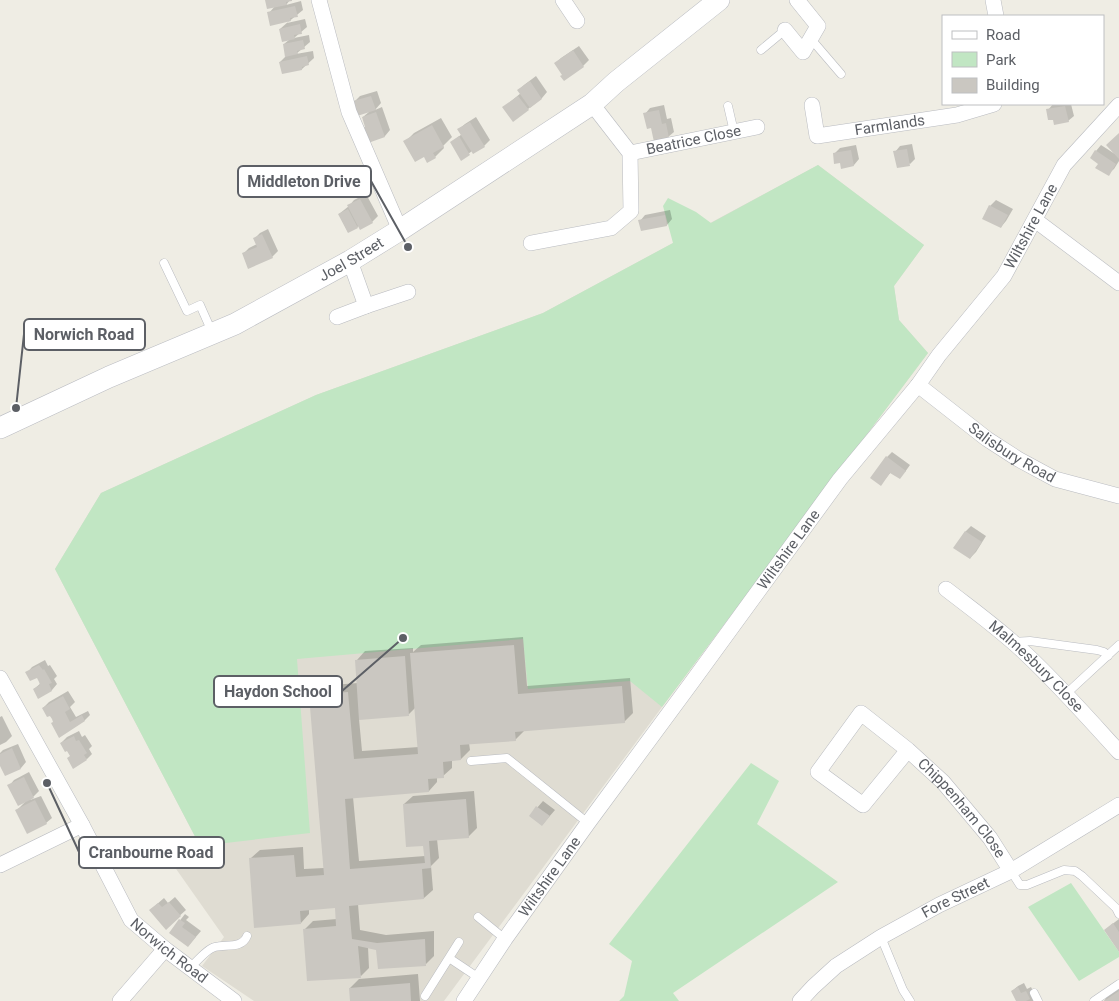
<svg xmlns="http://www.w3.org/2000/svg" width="1119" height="1001" viewBox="0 0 1119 1001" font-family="Roboto,sans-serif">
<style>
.education{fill:#dfdcd2}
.green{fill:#c1e6c3}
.shadow{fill:#0003;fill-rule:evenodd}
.building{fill:#cac7c1}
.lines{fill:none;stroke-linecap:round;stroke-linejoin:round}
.lane-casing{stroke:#b9bbc0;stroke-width:9}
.street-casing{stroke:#b9bbc0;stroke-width:16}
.secondary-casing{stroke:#babcc2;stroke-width:22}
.lane{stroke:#fff;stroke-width:8}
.street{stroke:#fff;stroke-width:15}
.secondary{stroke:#fff;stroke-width:21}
.labels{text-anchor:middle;stroke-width:4;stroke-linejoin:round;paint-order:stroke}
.street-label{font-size:15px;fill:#5c5f65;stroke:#fff}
.leader{fill:none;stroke:#5c5f65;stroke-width:2}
.callout-dot{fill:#5c5f65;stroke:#fff;stroke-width:2}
.callout{fill:#fff;stroke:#5c5f65;stroke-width:2}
.callout-label{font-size:16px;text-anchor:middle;font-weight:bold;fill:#5c5f65}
</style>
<rect width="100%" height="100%" fill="#efede4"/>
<path class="education" d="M818,165L924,245L894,286L899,320L928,353L662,707L444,1001H254L202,966L224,937L174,866L200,846L55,569L101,493L316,395L543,313Z"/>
<path class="green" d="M818,165L924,245L894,286L899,320L928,353L662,707L630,681L528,689L523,639L297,659L310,833L200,846L55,569L101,493L316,395L543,313L673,243L663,206L668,198L696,212L711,223Z
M751,763L779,781L757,824L838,882L673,993L679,1001H619L624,996L632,961L609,944Z
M1071,883L1119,952V957L1079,981L1028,907Z"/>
<path class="shadow" d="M266,0H290L286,5L301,1L303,10L287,23L305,19L307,27L294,38L309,35L310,42L296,54L313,51L314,58L302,69L280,62L286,56L284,44L290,39L280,29L289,21L269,13L275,6Z
M579,46L589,60L583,66L563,74L556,63L561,58Z
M536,76L547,92L542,98L528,109L510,102L521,93L519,90L524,85Z
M377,91L381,103L375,110L382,107L390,130L385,136L369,142L366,126L363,117L370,111L354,102L360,96Z
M1053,104H1071L1074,116L1068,121L1048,110Z
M664,105L667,119L671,118L674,132L668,137L652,126L645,114L650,108Z
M476,117L490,140L484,146L472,151L462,159L452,142L462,134L459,129L465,124Z
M441,118L452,137L443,146L444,148L435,157L425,155L405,142L414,133Z
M1119,135V161L1114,169L1108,174L1100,163L1096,151L1101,145L1115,154Z
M912,144L915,159L910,164L895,152L900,146Z
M856,145L859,159L854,165L841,162L834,154L840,148Z
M366,194L378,216L372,222L359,226L348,232L339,214L349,206L354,200Z
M996,200L1013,209L1006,221L1001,227L990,206Z
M670,210L672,219L667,225L640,221L645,215Z
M268,229L278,251L272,257L243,254L249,248L257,244L255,238L260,233Z
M892,452L910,465L905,472H891L886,478L887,457Z
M971,526L986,536L976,552L970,558L955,548L966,531Z
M523,637L527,686L630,678L633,713L624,722L524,730V731L515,740L469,743L470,750L461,759L452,760V768L443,776L437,777V782L429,791L353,797L359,861L425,856L424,844L404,804L413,796L474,791L477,828L468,837L437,839L439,858L431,866L433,890L424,898L358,904L360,930L386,935L434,931V956L426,964L378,948L368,947L369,968L361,976L304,930L313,921L337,919L336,907L309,909V914L301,923L251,858L260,850L303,847L304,869L324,868L310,695L319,686L358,683L357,660L365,651L413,648V652L421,645ZM416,707L419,747L362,751L359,719L409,714Z
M45,660L48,666L50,665L57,676L54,679L57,684L52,690L39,697L34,689L41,683L37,676L27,673L32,667Z
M68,691L75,702L70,707L76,717L88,711L90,715L85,720L59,736L55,721L43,708L49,702Z
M2,716L12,736L6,742L0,745V717Z
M79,731L82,737L85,735L92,746L89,749L92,754L87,759L71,755L61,743L67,737Z
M18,744L26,762L21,768L5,774L0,762V753L3,750Z
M29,772L39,791L30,800L41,796L52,818L46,823L17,810L26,801L9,786L14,780Z
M543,801L555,810L542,825L530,816Z
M175,897L186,910L166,928L156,905L164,898L168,903Z
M185,914L189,917L186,920L201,931L188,946L170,933Z
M1119,919V950L1111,925Z
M418,974L420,1001H351L350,988L359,979Z
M1024,983L1027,989L1031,987L1034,993L1031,996L1034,1001H1017L1012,991L1018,986Z
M1119,989V1001H1104L1107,997Z"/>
<path class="building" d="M265,0H292V1L286,2L287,5L267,9Z
M295,6L298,17L290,18L291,21L270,26L267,12Z
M300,24L302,34L294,35L295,39L282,42L279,29Z
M303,40L305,49L297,51L298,54L285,57L283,44Z
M573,50L584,67L564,81L560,76L562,75L554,63Z
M307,56L309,65L302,67V70L282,74L279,62Z
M530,81L542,99L530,108L517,90Z
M371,96L376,110L357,116L353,101Z
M518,96L529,110L513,122L502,107Z
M1065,106L1069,122L1054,125L1053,120H1048L1046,109Z
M659,110L662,124L666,123L669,138L654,142L651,128L647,129L643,113Z
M376,112L385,137L368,143L363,128L365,127L362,117Z
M470,122L485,147L473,154L457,129Z
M432,125L444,147L433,153L436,158L427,163L424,157L415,162L403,141Z
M1119,133V159L1106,145Z
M459,136L470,155L461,161L450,142Z
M907,149L910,166L897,168L893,151Z
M851,150L854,166L841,169L840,163L834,164L833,153Z
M1095,150L1116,164L1109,176L1095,168L1098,164L1090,158Z
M360,199L373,223L360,230L347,205Z
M989,205L1008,215L1001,228L982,219Z
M348,209L358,228L348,233L338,214Z
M665,215L667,226L641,231L638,220Z
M262,234L273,258L248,269L242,253L257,247L253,238Z
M886,456L906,471L900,479L890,473L881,486L870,478Z
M965,531L982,542L970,559L953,548Z
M514,645L518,694L622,686L625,723L515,732L516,741L460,745L461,760L443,762L444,778L428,779L429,792L345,799L350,869L425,863L423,846L406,847L403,804L466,799L469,838L429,841L431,868L422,869L424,899L349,906L352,939L377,943L425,939L426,966L378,969L376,950L358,946L361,978L307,981L303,929L336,926L335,908L300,911L301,924L254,928L249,858L294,855L296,877L324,875L309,695L348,692L354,759L418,754L410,653Z
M405,656L409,716L359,720L355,660Z
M39,665L43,670L44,669L52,683L49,684L52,691L38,699L33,689L40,685L39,682L37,678L30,681L25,672Z
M63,696L70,709L65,712L70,722L82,715L85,721L59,738L51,723L53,722L52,719L50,716L47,717L42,708Z
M74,736L76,741L79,740L87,753L84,755L87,760L73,769L67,758L70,756L67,751L65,752L60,743Z
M12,748L21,769L5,776L0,766V754Z
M24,777L34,798L18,806L7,785Z
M35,800L47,824L27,834L15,810Z
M536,806L550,816L542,826L529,816Z
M169,902L181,916L166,930L149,910L158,903L162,907Z
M179,919L185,923L182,927L196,937L188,947L169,933Z
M1113,923L1119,932V952L1104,930Z
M410,983L411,1001H350L349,988Z
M1018,987L1021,993L1026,991L1030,999L1026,1001H1016L1011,991Z
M1119,991V1001H1104Z"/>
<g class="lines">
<g class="lane-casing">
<path id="lane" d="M811,39L841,74
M761,50L785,30
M728,106L734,132
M164,263L187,311L200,305L212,332
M1014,642L1030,641L1097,650L1104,652L1108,656
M1066,694L1119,645
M471,761L507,758L588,823
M1011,871L1020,885H1027L1064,870L1075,871L1082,876L1116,908L1119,914
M478,917L505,939
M881,937L903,990L910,1001
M449,958L479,978
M190,968C196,962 208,948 215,947C226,944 242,949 247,936
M1034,993L1038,1001
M425,996L459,942
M1094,1001L1119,984"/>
</g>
<g class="street-casing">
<g id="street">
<path d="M319,0L349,112L400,230"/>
<path d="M563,0L577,21"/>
<path d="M993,0L996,16"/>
<path d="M785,30L803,52L818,26L797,0"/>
<path id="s1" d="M812,105L817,136L957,115L994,104"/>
<path id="s2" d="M630,153L757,127"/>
<path d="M1035,220L1119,283"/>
<path d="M531,243L611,228L631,211L630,153L592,104"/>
<path d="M350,261L366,306"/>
<path d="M337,317L366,306L408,292"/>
<path id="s3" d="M918,385L987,439L1018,459L1055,479L1119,496"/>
<path id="s4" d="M946,589C973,610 1001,630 1026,654C1059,685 1089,719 1119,752"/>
<path id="s5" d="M0,678L82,825L131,920L165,949L234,1001"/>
<path id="s6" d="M908,750L863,805L818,772L861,713L908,750L943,782L990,838L1011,871"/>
<path d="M0,865L82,825"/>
<path d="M120,1001L165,949"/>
<path id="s7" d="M464,1001L505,939L588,823L692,682L840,479L918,385L939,355L1004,276L1064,165L1119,105"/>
<path id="s8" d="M800,1001L813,987L836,966L881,937L939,905L1011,871L1119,805"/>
</g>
</g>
<g class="secondary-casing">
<g id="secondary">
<path id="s9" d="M0,428L109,377L235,324L350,261L400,230L592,104L616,82L719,0"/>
</g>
</g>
<use href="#lane" class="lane"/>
<use href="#street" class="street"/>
<use href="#secondary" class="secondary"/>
</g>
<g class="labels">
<g class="street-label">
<text dy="5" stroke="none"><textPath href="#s1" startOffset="105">Farmlands</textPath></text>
<text dy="5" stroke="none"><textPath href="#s2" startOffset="65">Beatrice Close</textPath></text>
<text dy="5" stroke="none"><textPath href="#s7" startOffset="961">Wiltshire Lane</textPath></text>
<text dy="5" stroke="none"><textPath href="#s9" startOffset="390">Joel Street</textPath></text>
<text dy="5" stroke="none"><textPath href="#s3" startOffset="116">Salisbury Road</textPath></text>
<text dy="5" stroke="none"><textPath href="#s7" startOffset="556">Wiltshire Lane</textPath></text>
<text dy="5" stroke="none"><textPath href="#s4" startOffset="119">Malmesbury Close</textPath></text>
<text dy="5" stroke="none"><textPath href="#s6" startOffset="339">Chippenham Close</textPath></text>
<text dy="5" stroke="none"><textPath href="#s7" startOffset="151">Wiltshire Lane</textPath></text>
<text dy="5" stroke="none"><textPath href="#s8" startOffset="188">Fore Street</textPath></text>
<text dy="5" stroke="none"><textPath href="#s5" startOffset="324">Norwich Road</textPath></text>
</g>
</g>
<path class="leader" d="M408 247L371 181M16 408L24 334M403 638L342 691M47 783L79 852"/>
<g class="callout-dot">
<circle cx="408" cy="247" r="5"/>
<circle cx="16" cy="408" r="5"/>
<circle cx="403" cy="638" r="5"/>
<circle cx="47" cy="783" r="5"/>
</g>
<g class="callout">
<rect x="238" y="166" width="133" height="31" rx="5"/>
<rect x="24" y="319" width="121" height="31" rx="5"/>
<rect x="214" y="676" width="128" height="31" rx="5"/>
<rect x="79" y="837" width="145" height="31" rx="5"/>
</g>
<g class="callout-label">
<text x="304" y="187">Middleton Drive</text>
<text x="84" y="340">Norwich Road</text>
<text x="278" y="697">Haydon School</text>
<text x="151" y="858">Cranbourne Road</text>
</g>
<rect x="942" y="15" width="162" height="90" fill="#ffffff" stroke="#bebfc1"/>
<rect x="952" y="31" width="25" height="8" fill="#ffffff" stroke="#bebfc1"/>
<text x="986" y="40" font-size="15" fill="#5c5f65">Road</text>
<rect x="952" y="52" width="25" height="15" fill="#c1e6c3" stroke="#bebfc1"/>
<text x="986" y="65" font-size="15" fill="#5c5f65">Park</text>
<rect x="952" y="78" width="25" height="15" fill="#cac7c1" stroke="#bebfc1"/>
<text x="986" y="90" font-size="15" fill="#5c5f65">Building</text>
</svg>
